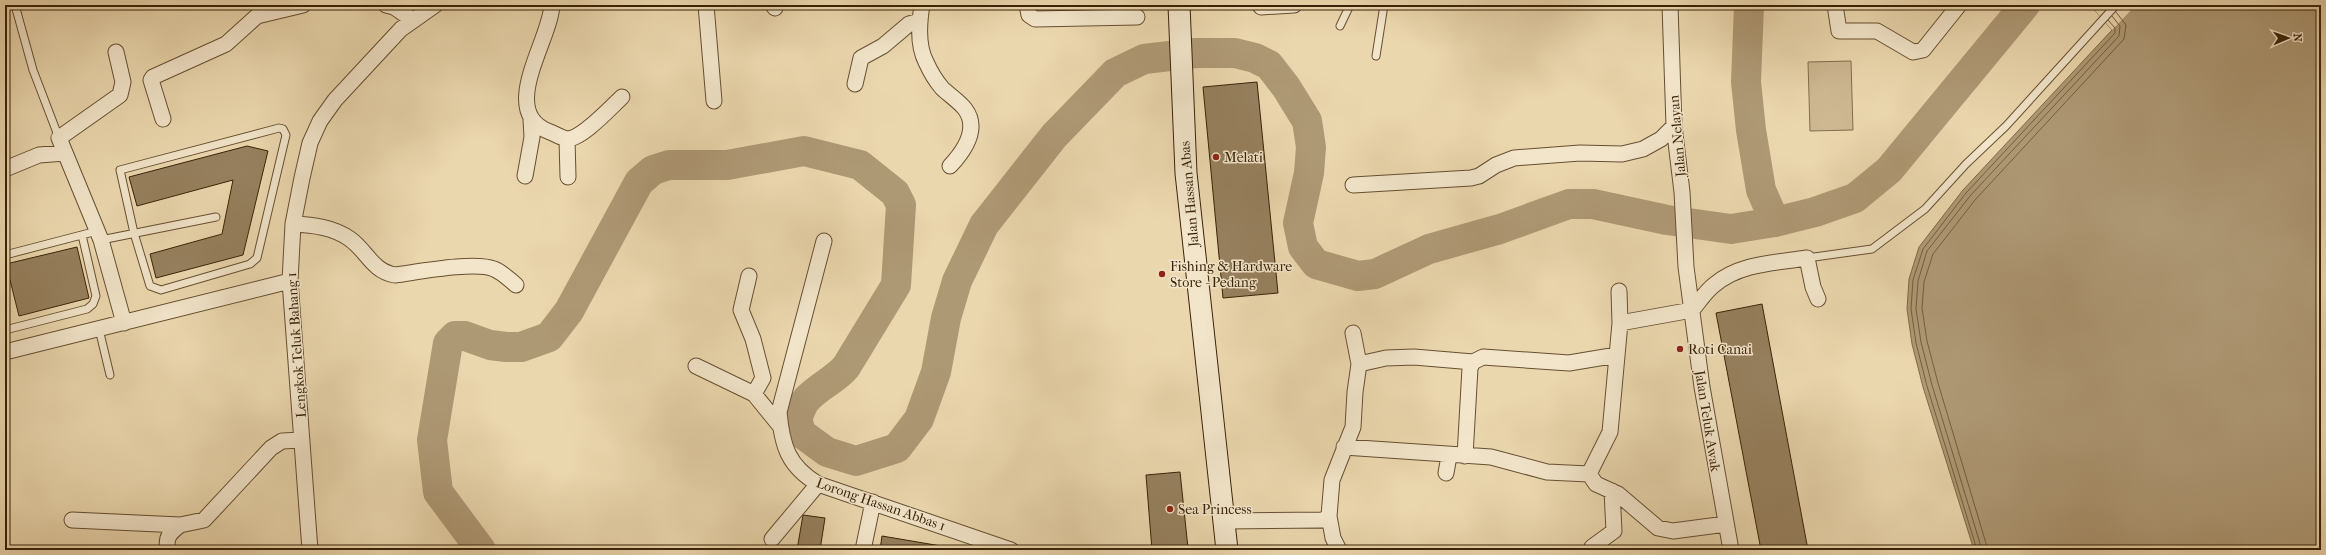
<svg xmlns="http://www.w3.org/2000/svg" width="2326" height="555" viewBox="0 0 2326 555" font-family="'IM FELL French Canon',serif">
<style>
.green{fill:#cdb892;stroke:#836d4c}
.water{fill:#ae9975;stroke:#7f6949}
.pier{fill:#ebd7ae}
.lines{fill:none;stroke-linecap:round;stroke-linejoin:round}
.shore{stroke:#745e3e;stroke-width:1}
.river{stroke:#ae9975;stroke-width:30}
.building{fill:#96805e;stroke:#392207}
.lane-casing{stroke:#664f31;stroke-width:9}
.street-casing{stroke:#664f31;stroke-width:17}
.secondary-casing{stroke:#392207;stroke-width:23}
.lane{stroke:#f2e5ca;stroke-width:7}
.street{stroke:#f2e5ca;stroke-width:15}
.secondary{stroke:#f2e5ca;stroke-width:21}
.poi-dot{fill:#8f2418;stroke:#f2e5ca;stroke-width:1.5}
.labels{text-anchor:middle;stroke-width:3;stroke-linejoin:round;paint-order:stroke}
.street-label{font-size:14px;fill:#392207;stroke:#f2e5ca}
.poi-label{font-size:14px;fill:#392207;stroke:#f2e5ca;text-anchor:start}
</style>
<rect width="100%" height="100%" fill="#ebd7ae"/>
<filter id="stains"><feTurbulence type="fractalNoise" baseFrequency=".005" numOctaves="4"/><feColorMatrix values="0 0 0 0 .2 0 0 0 0 .09 0 0 0 0 .02 0 0 0 .5 -.17"/></filter>
<radialGradient id="worn" r=".72"><stop offset=".6" stop-color="#630" stop-opacity="0"/><stop offset="1" stop-color="#630" stop-opacity=".3"/></radialGradient>
<path class="green" d="M1851,61L1853,130L1810,131L1808,62Z"/>
<path class="water" d="M2090,5H2321V550H1974L1923,387L1912,344L1907,309L1909,279L1919,247L1963,190L2112,30Z"/>
<path class="pier" d="M2090,5H2136L2112,30Z"/>
<g class="lines">
<path class="shore" d="M1977,550L1927,386L1916,343L1911,309L1913,280L1923,249L1966,193L2115,33V28L2108,20
M1982,550L1932,385L1921,342L1916,309L1918,281L1927,251L1970,196L2119,36L2120,26L2112,16
M1988,550L1938,383L1927,341L1922,308L1924,282L1933,254L1975,200L2124,39L2126,25L2116,12"/>
<path class="river" d="M1749,5L1746,82L1751,130L1761,190L1775,222
M481,550L438,492L432,440L448,343L455,336H465L490,345L506,347H521L549,337L569,311L639,182L653,170L669,165H727L804,151L860,165L895,193L901,205L896,285L846,367C835,380 819,386 807,399C803,403 800,412 797,418L801,433L827,452L856,461L897,448L919,419L936,372L946,318L957,281L984,225L1054,136L1115,73L1144,59L1196,53H1235L1255,58L1269,65L1286,87L1307,121L1311,147L1309,173L1298,223L1303,247L1316,264L1358,276L1375,274L1429,249L1500,229L1569,204H1593L1667,220L1731,229L1775,222L1815,212L1855,198L1889,170L2025,5"/>
</g>
<path class="building" d="M1257,82L1278,293L1223,298L1203,87Z
M247,146L268,151L243,255L156,278L150,254L222,234L233,180L137,206L129,177Z
M77,247L89,298L19,316L6,264Z
M1762,304L1808,550H1761L1716,313Z
M1180,472L1188,548L1152,550L1146,475Z
M803,515L825,518L820,550H797Z
M882,536L947,547L946,550H880Z"/>
<g class="lines">
<g class="lane-casing">
<path id="lane" d="M15,5L33,70L59,138
M1340,26L1350,5
M1376,56L1384,5
M279,128L283,129L286,135L257,258L250,264L161,290L150,286L134,233L120,170Z
M101,240L216,217
M5,255L97,231
M1807,258L1872,249L1925,209L1966,164L2006,126L2116,5
M99,329L110,375
M5,330L87,309L93,304L96,296L82,235"/>
</g>
<g class="street-casing">
<path id="street" d="M386,5L394,7L413,20
M552,5C550,42 497,112 550,132C555,134 562,138 567,139C582,139 610,108 622,97
M706,5L714,101
M773,5L775,8
M922,5C919,23 917,45 926,62C930,71 936,81 942,88C949,95 959,101 965,109C980,129 964,151 950,166
M1027,5L1029,15L1035,19L1137,17
M1670,5L1674,126L1682,192L1686,267L1702,387L1731,550
M1835,5L1839,31H1877L1913,52L1923,50L1959,5
M1261,7L1294,5
M116,52L123,82L120,95L59,138L101,240L124,323
M855,84L861,58L883,46L909,24L920,21
M163,119L151,80L153,77L226,44L257,16L303,5
M567,139L568,177
M5,169L39,155L65,153
M525,176L532,137L531,120
M1353,185L1471,178L1479,176L1496,165L1514,158L1580,153L1622,154L1643,149L1661,139L1674,126
M293,224C313,225 333,227 350,239C367,251 372,271 395,275C418,272 475,261 494,269C502,272 510,280 516,285
M824,241L779,412C782,446 788,466 818,484L1011,550
M749,276L741,310L753,339L763,378L754,394
M1620,323L1692,310C1699,302 1706,291 1714,285C1740,263 1775,263 1807,258L1813,287L1818,299
M5,352L290,281
M1359,364L1386,358L1414,357L1473,362L1483,357L1569,363L1617,355
M696,366L754,394L780,426
M1344,447L1491,457L1547,472L1589,474L1596,484L1618,494L1658,528L1673,531L1726,524
M1465,456L1470,368L1473,362
M1446,473L1449,456
M1589,474L1610,432L1620,323L1619,291
M72,520L180,525L204,520L271,448L282,441L302,440
M1224,521L1323,520L1329,516
M772,539L818,484
M1592,547L1614,531L1612,491
M168,550C165,537 170,533 180,525
M310,550L290,281L293,224L302,178L310,143L320,121L335,100L401,29L435,5
M863,550L873,502
M1339,550L1333,538L1329,516L1332,480L1353,427L1355,392L1359,364L1353,333"/>
</g>
<g class="secondary-casing">
<path id="secondary" d="M1179,5L1186,173L1227,550"/>
</g>
<use href="#lane" class="lane"/>
<use href="#street" class="street"/>
<use href="#secondary" class="secondary"/>
</g>
<g class="poi-dot">
<circle cx="1216" cy="157" r="4"/>
<circle cx="1162" cy="274" r="4"/>
<circle cx="1680" cy="349" r="4"/>
<circle cx="1170" cy="509" r="4"/>
</g>
<g class="labels">
<g class="street-label">
<text transform="translate(1677 136) rotate(-95)" y="5">Jalan Nelayan</text>
<text transform="translate(1189 194) rotate(-95)" y="5">Jalan Hassan Abas</text>
<text transform="translate(296 345) rotate(-94)" y="5">Lengkok Teluk Bahang 1</text>
<text transform="translate(1708 421) rotate(81)" y="5">Jalan Teluk Awak</text>
<text transform="translate(881 504) rotate(19)" y="5">Lorong Hassan Abbas 1</text>
</g>
<g class="poi-label">
<text x="1224" y="162">Melati</text>
<text x="1170" y="271">Fishing &amp; Hardware<tspan x="1170" dy="16">Store - Pedang</tspan></text>
<text x="1688" y="354">Roti Canai</text>
<text x="1178" y="514">Sea Princess</text>
</g>
</g>
<rect width="2326" height="555" fill="none" stroke="#ebd7ae" stroke-width="20"/>
<rect x="6" y="6" width="2314" height="543" fill="none" stroke="#392207" stroke-width="2"/>
<rect x="10" y="10" width="2306" height="535" fill="none" stroke="#392207"/>
<g transform="translate(2288 38) rotate(88)" stroke="#f2e5ca" stroke-width="3" paint-order="stroke">
<path d="M0-3L7 15L0 10L-7 15Z" fill="#392207"/>
<text y="-6" font-size="11" font-weight="bold" text-anchor="middle" fill="#392207">N</text>
</g>
<rect width="100%" height="100%" filter="url(#stains)"/>
<rect width="100%" height="100%" fill="url(#worn)"/>
</svg>
